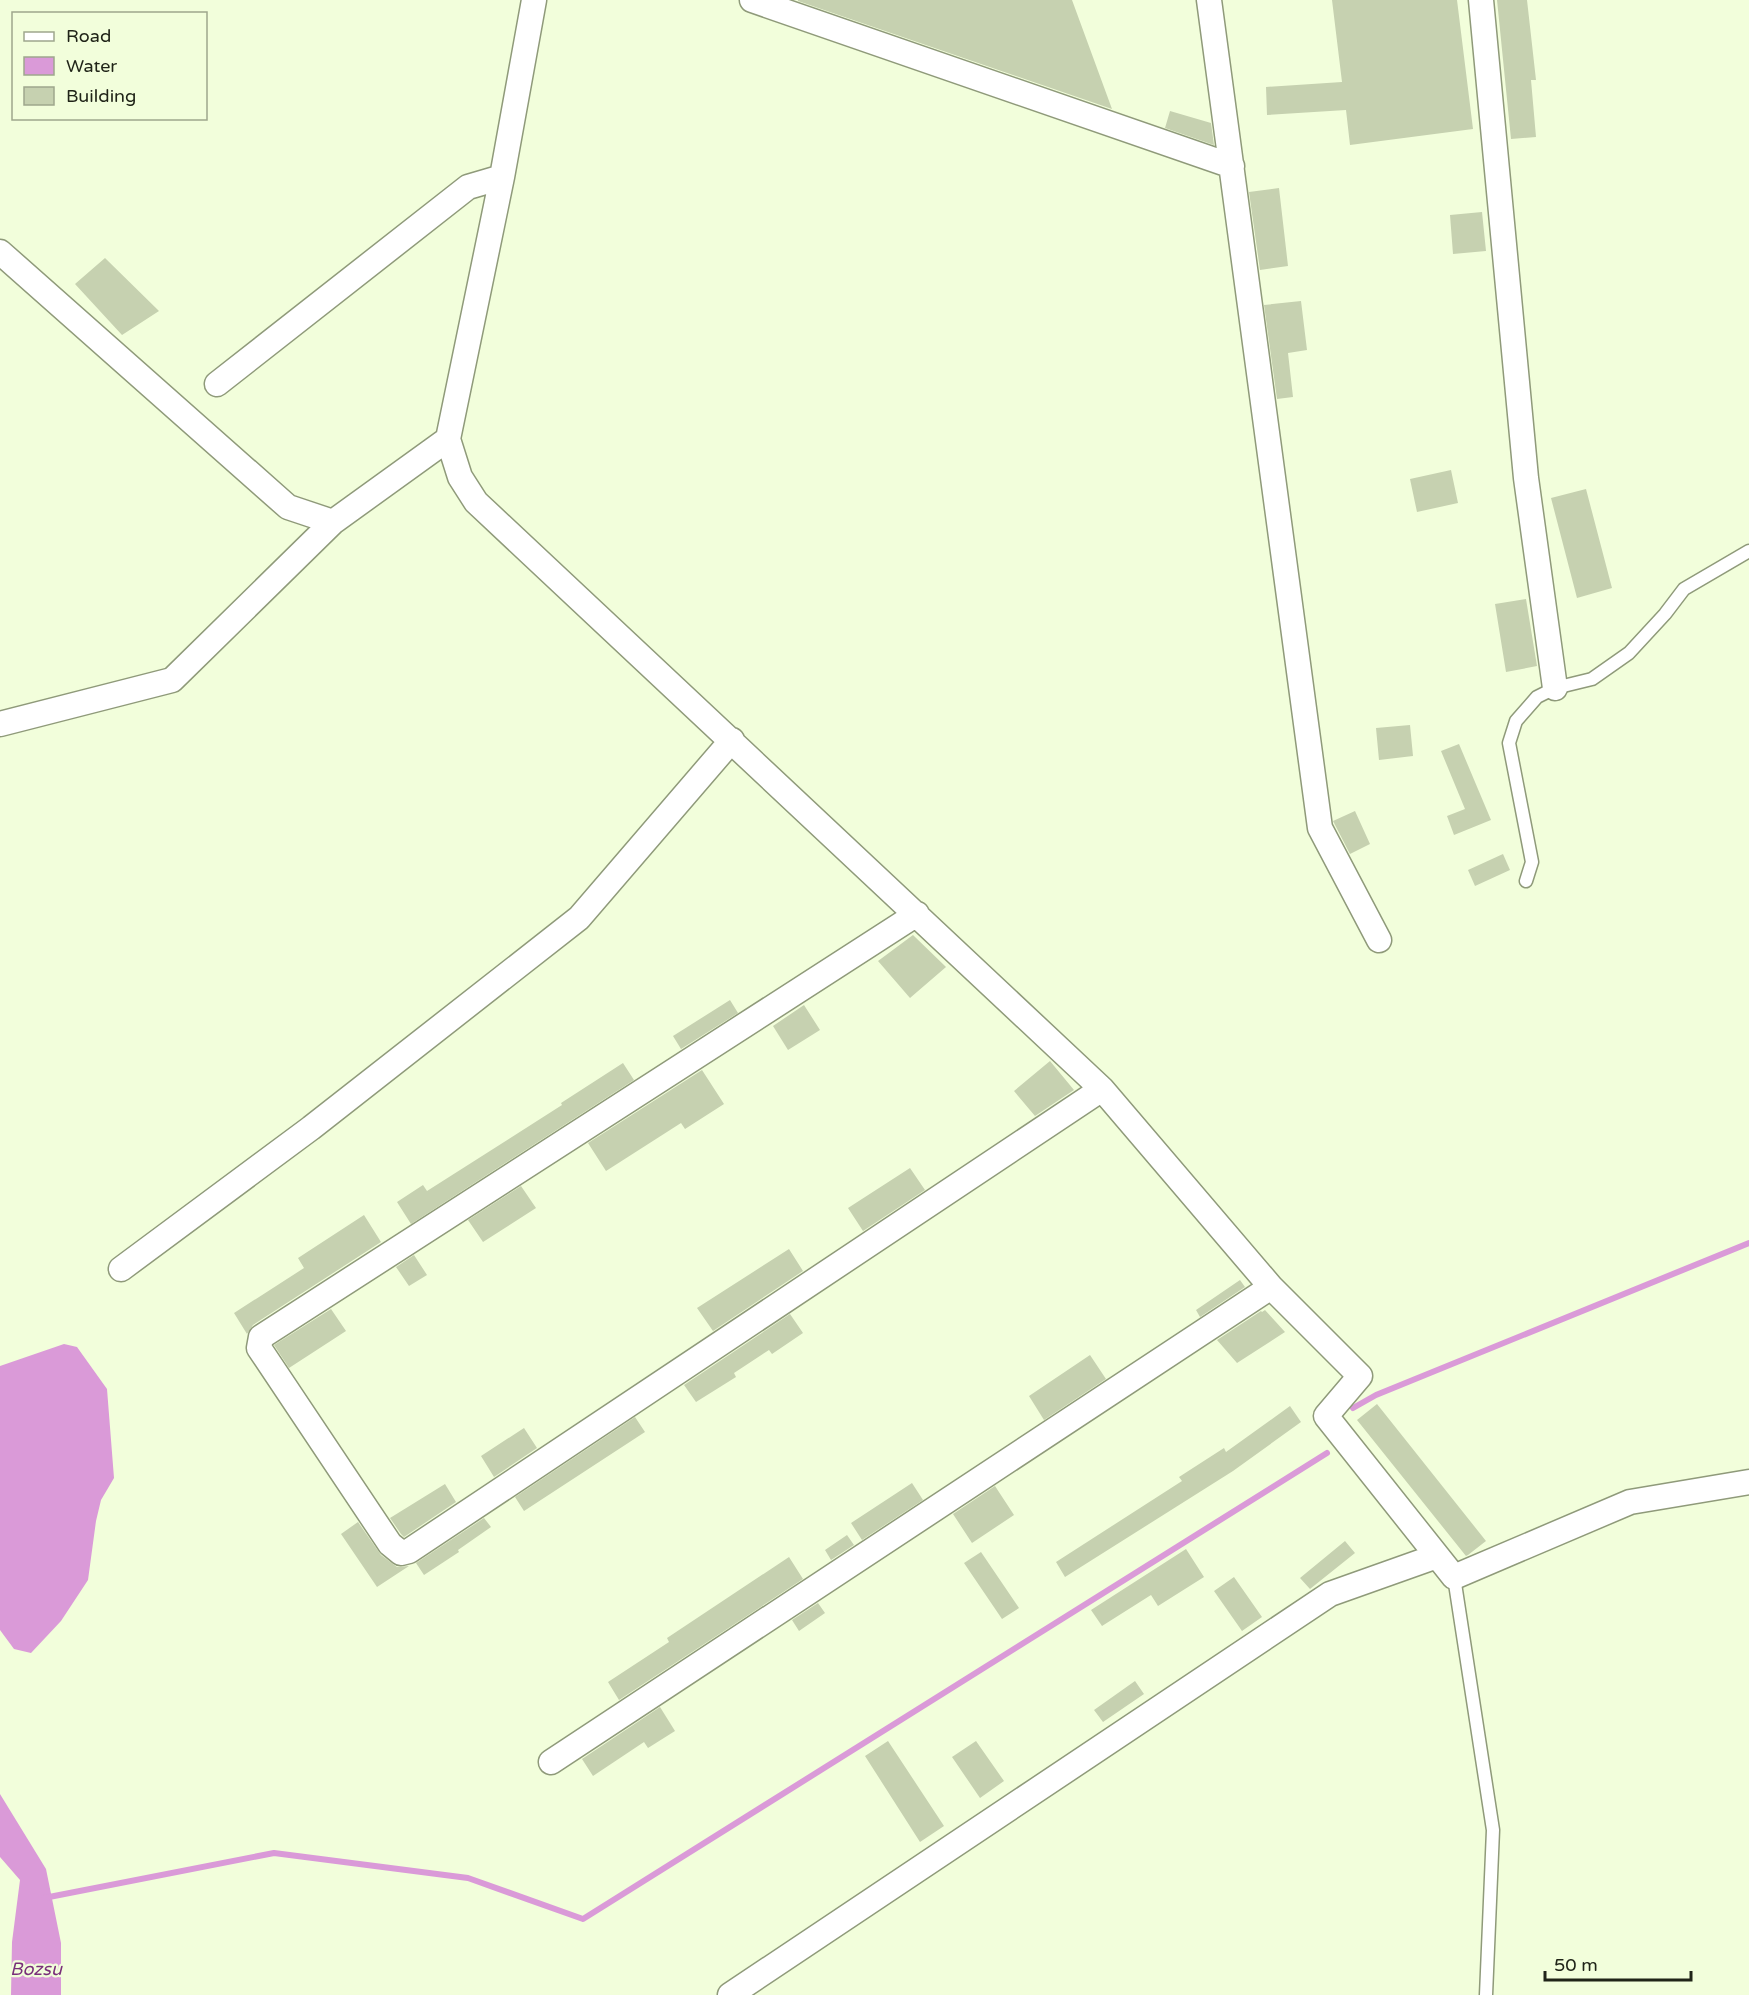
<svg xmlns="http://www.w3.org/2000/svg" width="1749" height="1995" viewBox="0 0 1749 1995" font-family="'Varela Round',sans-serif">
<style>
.water{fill:#da9ad8}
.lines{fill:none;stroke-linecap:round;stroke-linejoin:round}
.stream{stroke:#da9ad8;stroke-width:6}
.building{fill:#c6d1b0}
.lane-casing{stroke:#8f9a7a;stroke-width:15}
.street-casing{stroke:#8f9a7a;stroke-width:27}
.lane{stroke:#fff;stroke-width:12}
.street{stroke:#fff;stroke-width:24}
.labels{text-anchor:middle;stroke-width:4.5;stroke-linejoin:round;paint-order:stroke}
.water-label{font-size:18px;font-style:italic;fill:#792f79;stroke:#f2fedb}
</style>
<rect width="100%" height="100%" fill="#f2fedb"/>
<path class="water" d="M64,1344L77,1347L107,1389L114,1478L101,1500L96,1521L88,1580L61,1621L31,1653L14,1649L0,1630V1366Z
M0,1794L46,1869L61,1943V1995H11L12,1942L20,1880L0,1857Z"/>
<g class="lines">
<path class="stream" d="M1353,1408L1376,1395L1749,1243
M44,1898L274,1853L468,1878L583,1919L1327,1453"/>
</g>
<path class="building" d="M798,0H1072L1112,109L798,1Z
M1332,0H1457L1473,129L1350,145L1346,110L1267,115L1266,87L1342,82Z
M1497,0H1527L1536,80H1531L1536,137L1511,139Z
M1170,111L1211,123L1214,145L1165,128Z
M1279,188L1288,266L1260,270L1249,192Z
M1482,212L1486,251L1453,254L1450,215Z
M105,258L159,311L122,335L75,284Z
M1301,301L1307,350L1288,353L1293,397L1277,399L1264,305Z
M1451,470L1458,503L1417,512L1410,479Z
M1586,489L1612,588L1577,598L1551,498Z
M1526,599L1537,666L1506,672L1495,604Z
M1410,725L1413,756L1379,760L1376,728Z
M1459,744L1491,820L1454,835L1447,816L1465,809L1441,751Z
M1355,811L1370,844L1350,854L1333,821Z
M1503,854L1510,870L1475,886L1468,870Z
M913,935L946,967L910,998L878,961Z
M730,1000L738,1013L681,1049L673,1036Z
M804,1005L820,1030L788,1050L773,1026Z
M1050,1061L1074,1090L1035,1116L1014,1091Z
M623,1063L634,1080L411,1224L397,1202L423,1185L427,1191L562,1105L561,1103Z
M702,1070L724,1104L685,1129L681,1123L606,1171L588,1143Z
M910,1168L925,1190L863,1231L848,1208Z
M521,1186L536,1208L483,1242L468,1220Z
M364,1215L381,1242L253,1325L247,1334L234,1313L304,1268L298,1258Z
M789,1249L803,1271L713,1331L697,1308Z
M414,1255L427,1275L409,1286L396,1267Z
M1240,1280L1245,1287L1200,1317L1196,1310Z
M331,1309L346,1331L289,1368L274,1345Z
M1265,1310L1285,1332L1237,1363L1217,1340L1261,1311L1262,1312Z
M790,1314L803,1333L772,1354L769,1350L734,1373L736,1377L696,1402L684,1385Z
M1090,1355L1106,1379L1044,1420L1029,1396Z
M1377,1404L1486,1541L1468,1555L1466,1556L1357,1420Z
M1290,1406L1301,1422L1233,1471L1065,1577L1056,1562L1182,1481L1179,1477L1224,1448L1226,1452Z
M635,1417L645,1432L524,1511L515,1497Z
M524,1428L537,1448L494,1477L481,1456Z
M912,1483L923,1500L862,1540L851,1523Z
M445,1484L456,1502L404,1537L401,1534L390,1518Z
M995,1486L1014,1515L972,1543L953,1514Z
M484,1518L491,1527L458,1550L459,1552L424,1575L416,1563Z
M358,1522L381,1555L397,1567L409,1566L377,1587L341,1534Z
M847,1535L854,1545L831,1560L825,1550Z
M1345,1541L1355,1553L1310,1589L1300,1578Z
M1186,1549L1204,1577L1158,1606L1151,1595L1102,1626L1091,1610Z
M981,1552L1019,1608L1002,1619L964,1563Z
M789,1557L803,1579L619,1700L608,1682L669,1642L667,1638Z
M1234,1577L1262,1617L1242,1631L1214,1591Z
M818,1603L825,1613L799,1631L792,1620Z
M1135,1681L1144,1694L1103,1722L1094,1710Z
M660,1707L675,1731L648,1748L644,1742L593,1776L582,1759Z
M888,1741L944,1826L920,1842L865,1756Z
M976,1741L1004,1781L980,1798L952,1757Z"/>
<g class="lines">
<g class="lane-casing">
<path id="lane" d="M1526,881L1532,862L1509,743L1516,721L1537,697L1555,688L1592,679L1629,653L1665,614L1684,589L1749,551
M1454,1577L1493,1830L1486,1995"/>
</g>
<g class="street-casing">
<path id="street" d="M534,0L502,177L448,439L460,477L476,502L1102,1089L1271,1287L1360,1376L1326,1416L1454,1577L1630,1502L1749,1482
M752,0L1232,166
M1209,0L1320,828L1379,940
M1481,0L1526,478L1555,688
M0,252L288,507L333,522
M217,384L468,187L502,177
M0,724L172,680L333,522L448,439
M917,914L261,1337L259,1348L390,1544L401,1553L409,1551L1102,1089
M121,1269L311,1128L579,918L732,740
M551,1762L1271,1287
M730,1995L1330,1594L1437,1556"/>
</g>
<use href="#lane" class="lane"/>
<use href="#street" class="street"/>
</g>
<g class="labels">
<g class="water-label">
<text x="36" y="1975">Bozsu</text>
</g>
</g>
<rect x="12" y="12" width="195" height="108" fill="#f2fedb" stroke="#9ea78d" stroke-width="1.5"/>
<rect x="24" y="32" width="30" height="9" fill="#ffffff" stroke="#9ea78d" stroke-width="1.5"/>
<text x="66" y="42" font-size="18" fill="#202418">Road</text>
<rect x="24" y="57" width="30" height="18" fill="#da9ad8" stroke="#9ea78d" stroke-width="1.5"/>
<text x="66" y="72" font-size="18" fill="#202418">Water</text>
<rect x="24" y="87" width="30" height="18" fill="#c6d1b0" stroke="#9ea78d" stroke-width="1.5"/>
<text x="66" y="102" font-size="18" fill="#202418">Building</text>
<path d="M1545 1971v9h146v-9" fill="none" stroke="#202418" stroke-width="3"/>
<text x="1554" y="1971" font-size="18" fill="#202418" stroke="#f2fedb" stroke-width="4.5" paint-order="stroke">50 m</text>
</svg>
